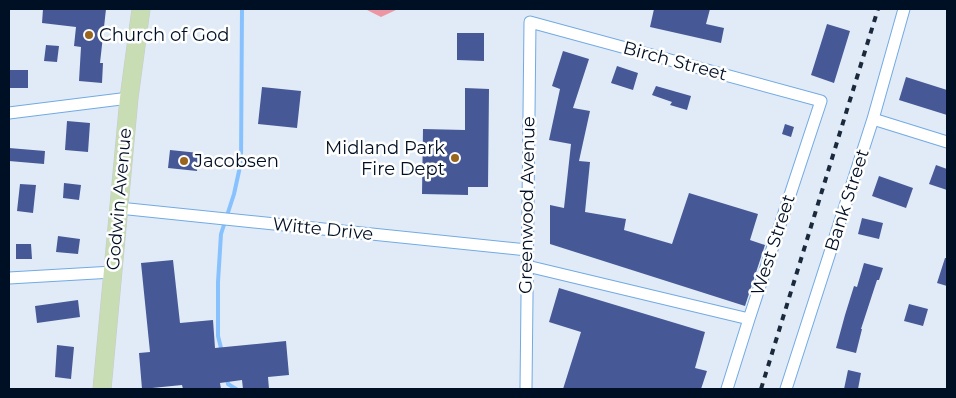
<svg xmlns="http://www.w3.org/2000/svg" width="956" height="398" viewBox="0 0 956 398" font-family="Montserrat,sans-serif">
<style>
.forest{fill:#ec96a4}
.lines{fill:none;stroke-linecap:round;stroke-linejoin:round}
.stream{stroke:#88c2fe;stroke-width:4}
.building{fill:#465996}
.street-casing{stroke:#72aae3;stroke-width:13}
.primary-casing{stroke:#c7cacf;stroke-width:19}
.street{stroke:#fff;stroke-width:11}
.primary{stroke:#c9ddb4;stroke-width:18}
.rail{stroke:#1a293c;stroke-width:4;stroke-dasharray:6 6;stroke-linecap:butt}
.poi-dot{fill:#9a651c;stroke:#fff;stroke-width:2}
.labels{text-anchor:middle;stroke-width:5;stroke-linejoin:round;paint-order:stroke}
.poi-label{font-size:18px;fill:#001024;stroke:#fff;text-anchor:start}
.street-label{font-size:18px;fill:#001024;stroke:#fff}
</style>
<rect width="100%" height="100%" fill="#e0ebf7"/>
<path class="forest" d="M365,9H398L381,17Z"/>
<g class="lines">
<path class="stream" d="M222,352L218,336V282L221,234L234,194L241,162L242,9
M227,379L228,384L236,389"/>
</g>
<path class="building" d="M43,9H106L100,63H103L102,83L79,81L81,47L74,46L76,27L42,23Z
M654,9H710L706,24L724,28L721,43L650,27Z
M827,24L850,31L834,83L811,75Z
M457,33H484V61L457,60Z
M46,45L59,46L57,62L44,61Z
M563,51L589,59L573,108L590,111L579,161L590,162L585,212L626,219L624,230L672,244L689,193L758,214L750,240L765,245L745,306L550,244V205L564,208L571,144L549,140L560,89L552,86Z
M617,66L638,73L633,90L611,83Z
M9,70H28V88H9Z
M906,77L947,90V115L899,100Z
M656,86L691,96L687,110L670,105L672,102L652,95Z
M262,87L301,91L297,128L258,124Z
M465,88L489,89L488,187H468V195L422,194L423,129L465,130Z
M67,121L90,123L88,152L65,150Z
M785,124L794,127L791,137L782,134Z
M9,148L45,151L44,164L9,161Z
M170,150L199,153L197,171L168,168Z
M936,165L947,169V190L929,184Z
M879,176L913,188L906,208L872,196Z
M64,183L81,185L79,200L63,198Z
M20,184L36,185L33,213L17,211Z
M862,218L883,223L879,239L858,234Z
M58,236L80,239L78,254L56,252Z
M16,244H31L32,259H16Z
M945,258H947V286L937,283Z
M173,260L180,323L213,320L215,348L286,341L289,375L268,377L269,389H243L242,380L220,383L221,389H183L182,385L142,389L139,353L150,352L141,263Z
M864,263L883,268L879,280H877L861,329H862L856,353L836,348L845,315L854,286L857,287Z
M559,288L705,332L695,368L707,371L701,389H563L581,332L549,322Z
M78,300L80,317L37,323L35,306Z
M909,304L928,309L923,326L904,321Z
M57,345L74,347L71,379L55,377Z
M848,370L861,373L858,389H844Z"/>
<g class="lines">
<g class="street-casing">
<path id="street" d="M9,113L129,98
M873,119L947,142
M119,208L527,250
M527,266L749,319
M9,278L113,272
M526,389L530,22L821,101L749,319L727,389
M786,389L873,119L904,9"/>
</g>
<g class="primary-casing">
<path id="primary" d="M102,389L129,98L141,9"/>
</g>
<use href="#street" class="street"/>
<use href="#primary" class="primary"/>
<path class="rail" d="M761,389L878,9"/>
</g>
<g class="poi-dot">
<circle cx="89" cy="35" r="5"/>
<circle cx="455" cy="158" r="5"/>
<circle cx="184" cy="161" r="5"/>
</g>
<g class="labels">
<g class="poi-label">
<text x="99" y="41">Church of God</text>
<text x="445" y="154" text-anchor="end">Midland Park<tspan x="445" dy="21">Fire Dept</tspan></text>
<text x="194" y="167">Jacobsen</text>
</g>
<g class="street-label">
<text transform="translate(675 61) rotate(15)" y="6">Birch Street</text>
<text transform="translate(119 199) rotate(-85)" y="6">Godwin Avenue</text>
<text transform="translate(847 200) rotate(-72)" y="6">Bank Street</text>
<text transform="translate(527 205) rotate(-89)" y="6">Greenwood Avenue</text>
<text transform="translate(323 229) rotate(6)" y="6">Witte Drive</text>
<text transform="translate(773 245) rotate(-72)" y="6">West Street</text>
</g>
</g>
<rect width="956" height="398" fill="none" stroke="#001024" stroke-width="20"/>
</svg>
